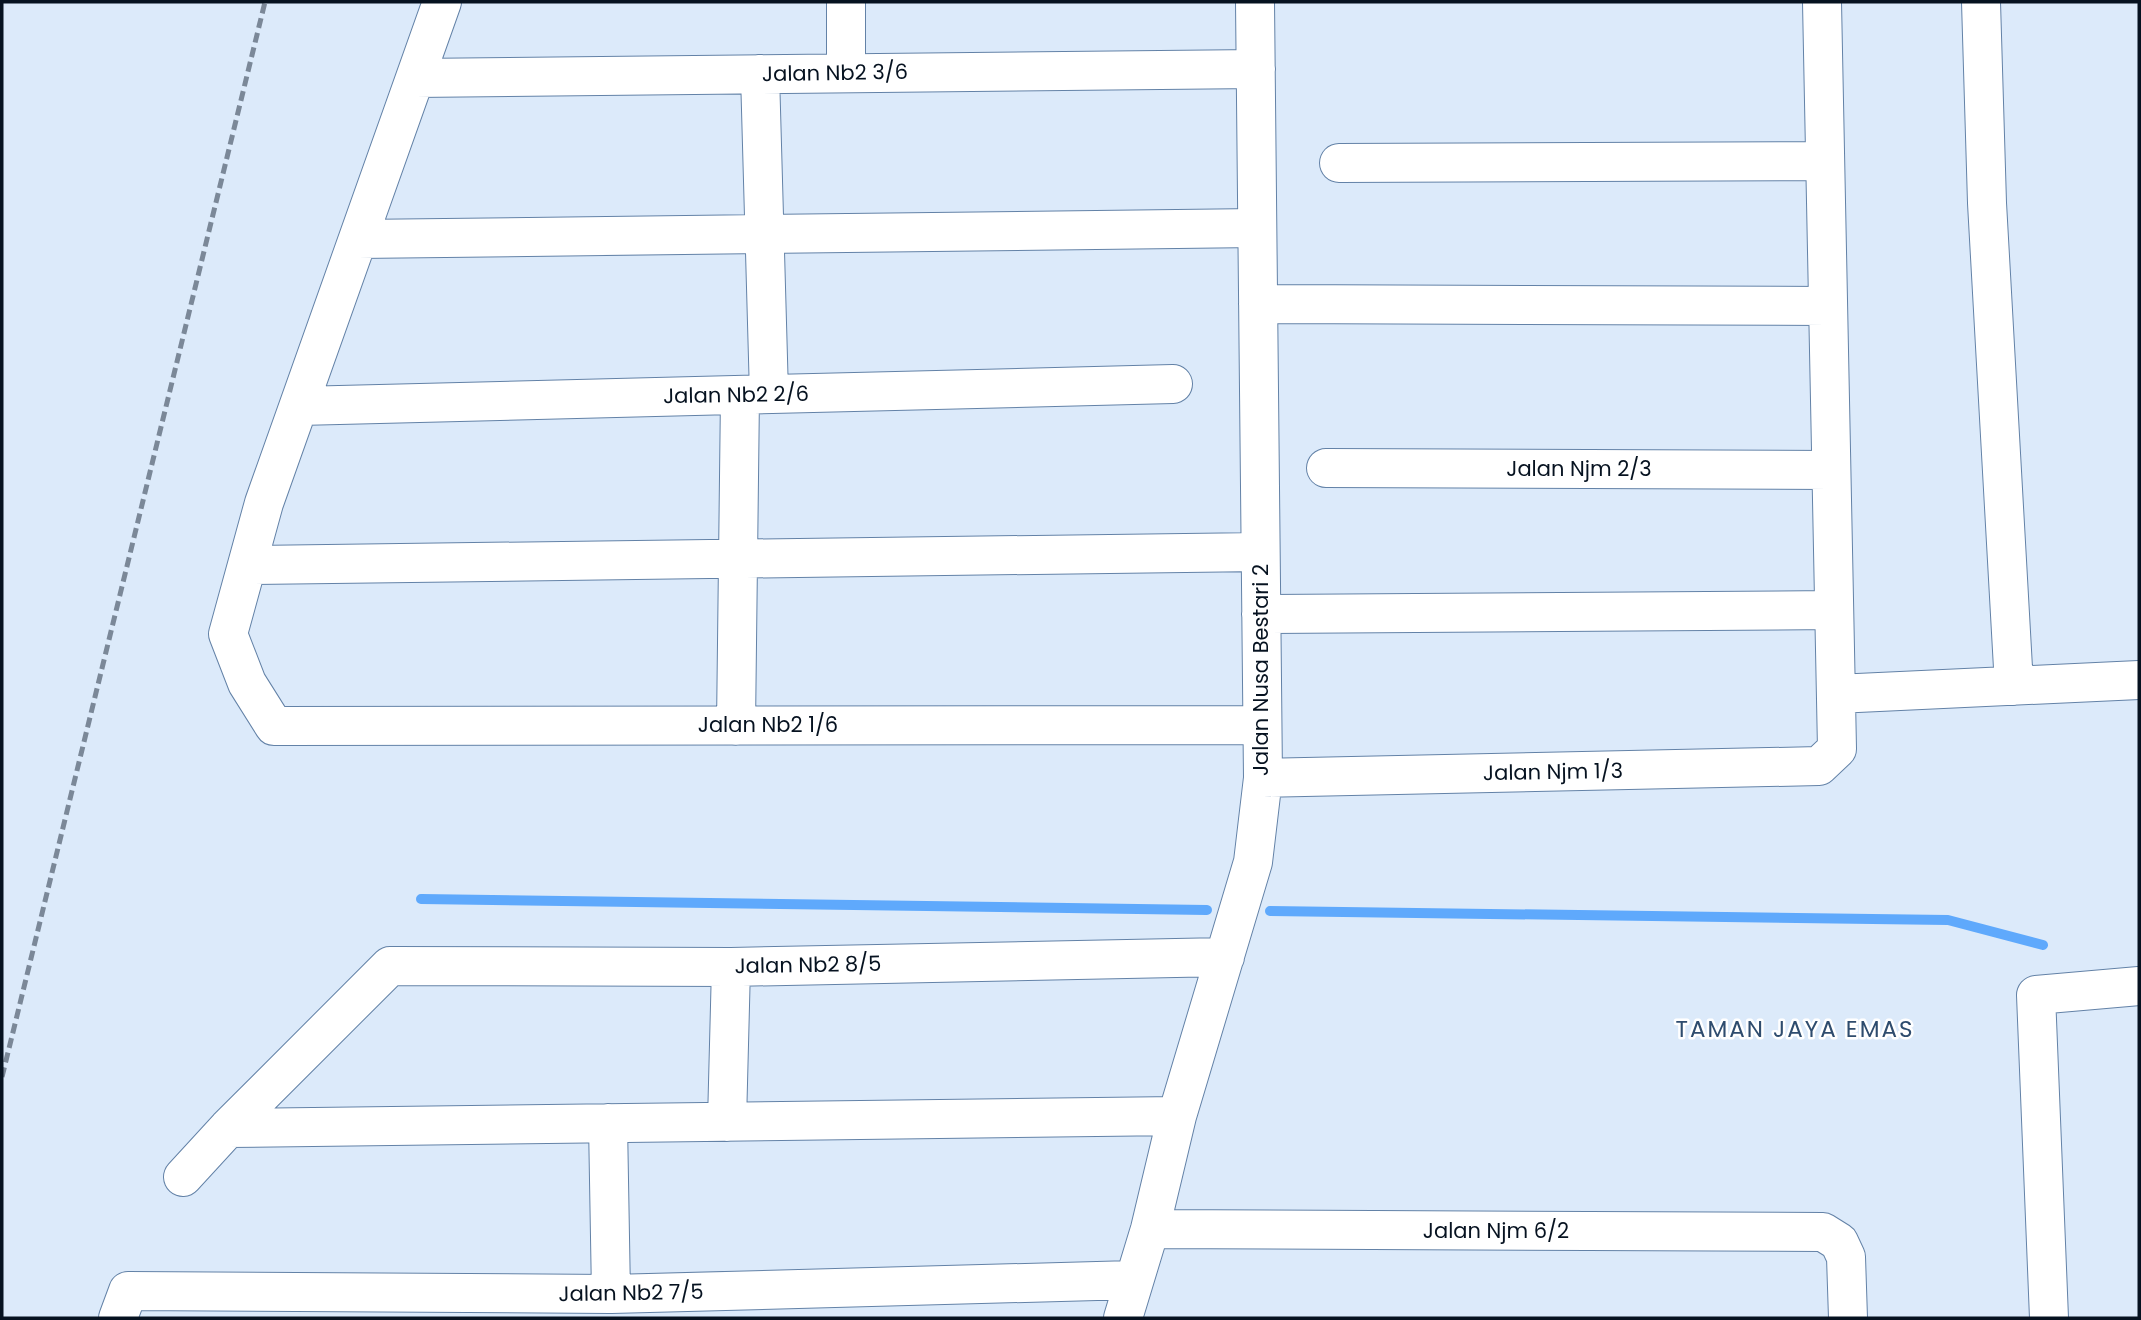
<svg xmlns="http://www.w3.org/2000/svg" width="2141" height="1320" viewBox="0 0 2141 1320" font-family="Poppins,sans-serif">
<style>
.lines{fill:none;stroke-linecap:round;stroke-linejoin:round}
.stream{stroke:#5fa9fc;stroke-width:10}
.minor-casing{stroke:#6382a7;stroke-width:40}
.minor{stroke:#fff;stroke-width:38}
.rail{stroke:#7b8898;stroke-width:5;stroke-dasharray:10 5;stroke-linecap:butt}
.labels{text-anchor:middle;stroke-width:5;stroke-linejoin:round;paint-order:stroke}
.street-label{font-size:21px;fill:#061220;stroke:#fff}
.neighbourhood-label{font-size:23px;letter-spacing:2px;fill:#2e4c6e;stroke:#fff}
</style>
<rect width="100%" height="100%" fill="#dceafa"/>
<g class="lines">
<path class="stream" d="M421,899L1207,910
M1270,911L1948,920L2043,945"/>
<g class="minor-casing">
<path id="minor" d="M442,2L264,503L228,634L247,683L274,726L1262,725
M846,2V73
M1981,2L1987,203L2014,686
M760,74L769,394
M415,78L1256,69
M1339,163L1825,161
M358,239L1257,228
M1258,304L1828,306
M299,406L1173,384
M1326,468L1831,470
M247,565L1260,552
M1261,614L1834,610
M1836,694L2139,680
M736,726L740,395
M1263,778L1819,766L1837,749L1822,2
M727,1122L731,967
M608,1123L611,1294
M228,1128L1177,1116
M183,1177L228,1128L390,966L731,967L1225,957
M1150,1229L1823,1232L1839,1242L1846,1257L1848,1318
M118,1318L128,1291L611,1294L1133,1280
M1123,1318L1150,1229L1177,1116L1253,862L1263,778L1255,2
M2049,1318L2036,995L2139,986"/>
</g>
<use href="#minor" class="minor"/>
<path class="rail" d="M2,1077L265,2"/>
</g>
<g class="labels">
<g class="street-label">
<text transform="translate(835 73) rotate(-1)" y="7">Jalan Nb2 3/6</text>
<text transform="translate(736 395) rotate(-1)" y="7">Jalan Nb2 2/6</text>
<text x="1579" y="476">Jalan Njm 2/3</text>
<text transform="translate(1261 670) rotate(-90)" y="7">Jalan Nusa Bestari 2</text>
<text x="768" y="732">Jalan Nb2 1/6</text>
<text transform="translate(1553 772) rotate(-1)" y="7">Jalan Njm 1/3</text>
<text transform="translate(808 965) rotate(-1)" y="7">Jalan Nb2 8/5</text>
<text x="1496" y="1238">Jalan Njm 6/2</text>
<text transform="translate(631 1293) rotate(-1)" y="7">Jalan Nb2 7/5</text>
</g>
<g class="neighbourhood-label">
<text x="1795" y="1037">TAMAN JAYA EMAS</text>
</g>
</g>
<rect width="2141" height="1320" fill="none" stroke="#061220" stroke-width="7"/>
</svg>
